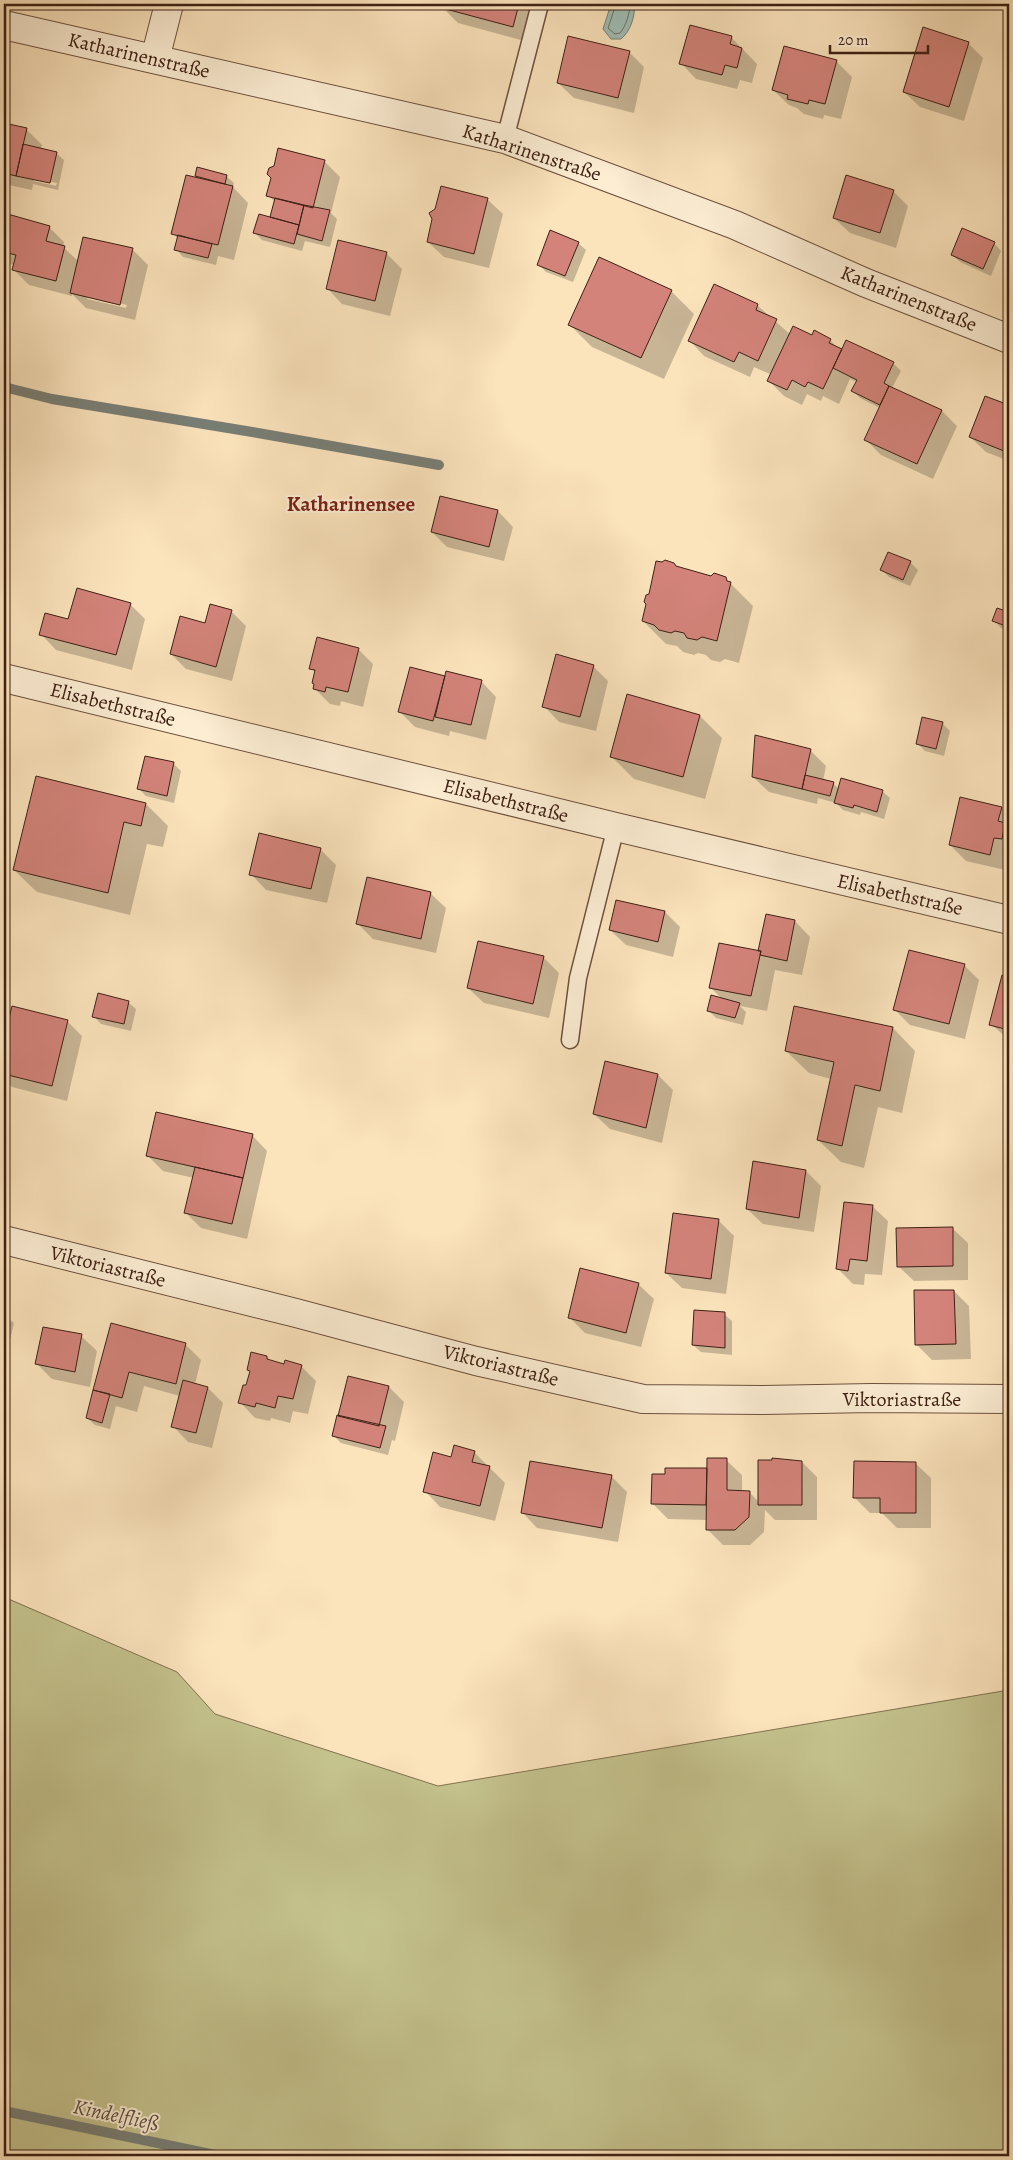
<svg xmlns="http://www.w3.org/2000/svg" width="1013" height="2160" viewBox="0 0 1013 2160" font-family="Alegreya,serif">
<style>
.green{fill:#c4c28d;stroke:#817150}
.water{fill:#9fbdb5;stroke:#787e75}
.shadow{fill:#0003;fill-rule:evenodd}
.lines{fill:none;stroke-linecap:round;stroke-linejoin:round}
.shore{stroke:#6e6e64;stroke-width:1}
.stream{stroke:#787e75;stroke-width:10}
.building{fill:#d3837a;stroke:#3e2014}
.lane-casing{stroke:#6d513e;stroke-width:19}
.street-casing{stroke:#6d513e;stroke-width:30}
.lane{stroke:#fcedd3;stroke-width:16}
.street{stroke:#fcedd3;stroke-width:28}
.labels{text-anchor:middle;stroke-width:4;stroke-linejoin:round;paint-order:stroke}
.street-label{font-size:20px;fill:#3e2014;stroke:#fcedd3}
.neighbourhood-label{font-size:21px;font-weight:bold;fill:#7a1f14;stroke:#fcedd3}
.water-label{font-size:21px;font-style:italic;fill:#5b4f44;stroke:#fcedd3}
</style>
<rect width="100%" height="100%" fill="#fbe3bc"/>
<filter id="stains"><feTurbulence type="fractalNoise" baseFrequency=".004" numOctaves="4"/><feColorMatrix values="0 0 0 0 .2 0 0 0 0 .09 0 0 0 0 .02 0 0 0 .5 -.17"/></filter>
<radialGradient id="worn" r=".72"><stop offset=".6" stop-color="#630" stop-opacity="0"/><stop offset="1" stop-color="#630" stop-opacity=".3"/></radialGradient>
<path class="green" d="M4,1597L177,1672L215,1714L438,1786L1009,1690V2156H4Z"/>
<path class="water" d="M611,4H634C636,15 630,32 621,39H611L603,29Z"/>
<path class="shadow" d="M444,4H538L528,42L458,23L443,8Z
M731,37L757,64L752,83L740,80L737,89L696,79L681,63Z
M968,43L983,58L964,121L920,107L904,92Z
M629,52L644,67L634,113L574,98L558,83Z
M836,61L852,77L841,119L824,115L823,119L804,114L797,108L789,105L773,90Z
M4,124L26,129L42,145L41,149L56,153L64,160L58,190L33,184L32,190L4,184ZM34,178L57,183L56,186L34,181Z
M324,161L340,177L331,213L337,219L330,247L305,241L302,251L262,240L255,233L271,218L275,202L268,195L272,177Z
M196,176H226L234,183L233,187L248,203L234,260L218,256L216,265L183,257L176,249L178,239L173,233L199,179Z
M893,191L908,206L896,248L850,233L834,218Z
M487,199L503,214L489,268L444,257L428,242L434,219Z
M4,215L49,227L64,242L63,247L78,261L133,250L148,265L135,320L86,308L72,294V296L29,285L13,269L15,265L10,264L4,258ZM87,296L127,305L126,308L87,299Z
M578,243L586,250L573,282L546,272L538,264Z
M994,243L1001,251L991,276L960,262L952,255Z
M386,253L402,269L390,316L342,304L327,288Z
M671,291L694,314L664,379L592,347L570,325Z
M757,305L791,335L830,340L840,350L893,363L901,371L892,388L942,411L957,426L933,479L881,455L866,440L880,408L860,398L853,391L857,382L850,379L839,404L823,396L821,401L807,394L802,405L784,396L769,381L772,375L754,367L750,377L704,356L689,340Z
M986,398L1009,407V461L986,452L970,437Z
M498,511L513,527L504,561L447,547L432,532Z
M910,562L918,570L910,586L889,577L882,570Z
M678,568L711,577L725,578L753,606L739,663L725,659L720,662L711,660L706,655L698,653L694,655L683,652L677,646L666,644L643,621Z
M130,604L145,619L132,670L56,650L41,634L69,620Z
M998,609L1009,613V631L1001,628L994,621Z
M231,611L246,626L232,681L186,669L171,654L206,625Z
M358,649L373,664L363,707L341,701L340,706L330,704L315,689L316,673L310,668Z
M593,666L608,681L596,731L559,722L544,706Z
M446,677L481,681L496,697L486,740L450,731L449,736L415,727L400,712Z
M700,716L722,738L705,799L634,779L611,756Z
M942,723L950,731L944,756L925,751L917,743Z
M756,737L811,751L826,766L823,781L833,783L839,789L882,791L890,798L884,819L861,812L860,815L843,810L836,803L818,798L817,804L769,792L753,777Z
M174,764L181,771L174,803L146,796L139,789Z
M146,804L168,826L163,847L147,844L130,915L37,892L14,870Z
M1001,808L1009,816V854L1005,870L966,861L950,845Z
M320,849L336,865L327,903L266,890L251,874Z
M430,893L446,908L436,953L373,939L357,923Z
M617,901L665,912L680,927L673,957L626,945L610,930Z
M767,916L795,921L810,937L802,975L775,970L767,1011L740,1006L746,1012L743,1025L716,1018L708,1010L723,1000L710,987L759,952Z
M543,957L559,973L549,1018L484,1003L468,988Z
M964,965L979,980L965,1039L910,1025L895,1010Z
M1003,976L1009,978V1040L991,1024Z
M128,1002L136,1009L131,1031L101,1024L93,1016Z
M12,1008L67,1021L82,1036L67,1101L12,1087L4,1079V1043Z
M893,1028L915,1051L902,1113L878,1107L864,1168L841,1162L818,1140L831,1079L809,1073L786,1051Z
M658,1075L673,1090L662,1143L610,1129L594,1114Z
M252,1135L267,1151L247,1239L201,1228L186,1213L194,1178L163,1171L147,1155Z
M806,1171L821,1186L814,1232L763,1224L747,1209Z
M872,1206L888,1221L882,1275L865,1274L864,1285L853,1284L838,1269Z
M718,1220L734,1236L726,1294L682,1288L666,1273Z
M952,1228L968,1243V1280L914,1281L898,1266Z
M638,1284L654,1299L641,1347L585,1333L569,1317Z
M954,1291L969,1306L971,1359L932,1360L916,1344Z
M724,1314L732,1321V1355L701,1352L693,1345Z
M4,1315L14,1323L4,1365Z
M111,1325L186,1345L201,1360L195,1384L208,1388L223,1403L212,1448L188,1442L173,1426L180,1396L144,1386L137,1412L116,1406L110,1429L95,1425L87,1418Z
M81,1336L97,1351L90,1387L52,1379L37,1364Z
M267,1357L272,1362L285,1366H301L316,1381L308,1414L293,1411L290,1423L271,1418L270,1421L255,1418L240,1402L251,1373L248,1370Z
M389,1387L404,1402L395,1441L392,1440L388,1455L341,1443L334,1436Z
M474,1452L505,1483L495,1521L440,1507L425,1491L452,1458Z
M787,1459L789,1461L802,1462L817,1477V1520H775L765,1510L764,1532L750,1545H723L707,1529V1520L668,1519L653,1504L726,1460L742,1475V1492H749L759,1502V1461Z
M915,1463L931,1478V1528H897L882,1513H870L855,1498Z
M611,1476L627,1492L618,1542L537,1528L522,1512Z"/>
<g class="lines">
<path class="shore" d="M616,4L608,28L615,34L620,33C626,26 630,13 630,4"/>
<path class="stream" d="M4,387L52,399L258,433L439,465
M4,2111L220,2156"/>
</g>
<path class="building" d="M443,4H519L513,27L442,8Z
M690,25L732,36L730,44L742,48L737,68L725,65L722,75L679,64Z
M923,27L969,42L949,107L903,92Z
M568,36L630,51L618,98L557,83Z
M784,46L837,60L825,104L809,100L808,104L787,99L788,95L772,90Z
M4,123L27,128L16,176L4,173Z
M23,144L57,152L50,183L16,176Z
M278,148L325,160L313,208L266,196L271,178L267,174L269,168L274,166Z
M197,167L227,175L225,184L195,176Z
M186,175L233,186L218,245L171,234Z
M846,175L894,190L880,233L833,218Z
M441,186L488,198L474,254L427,242L432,219L429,213L435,209Z
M275,198L304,205L299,225L270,217Z
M304,205L330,210L322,241L297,234Z
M4,213L50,226L46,241L65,246L56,281L12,270L16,255L4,252Z
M259,214L299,225L294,244L253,233Z
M962,228L995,242L983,269L951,255Z
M550,230L579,242L565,276L537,265Z
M178,235L212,244L208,258L174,250Z
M83,237L133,248L120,305L70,293Z
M338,240L387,252L375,301L326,289Z
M599,257L672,290L641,358L568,325Z
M714,284L758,304L756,310L777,319L758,361L739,352L734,362L688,341Z
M793,326L812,335L814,330L831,339L829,343L842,349L823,389L808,382L805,387L792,380L787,390L767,381Z
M846,340L894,362L884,383L889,386L880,405L851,391L857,380L833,368Z
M889,386L942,410L917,464L864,440Z
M985,396L1009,405V453L969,437Z
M440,496L498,510L489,547L431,532Z
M888,552L911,561L903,580L880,570Z
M665,560L674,563L676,566L711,576L714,573L726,577L727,581L731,582L717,641L702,637L697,640L687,638L684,633L675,631L671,633L659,630L654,625L642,621L646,604L644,602L646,595L649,594L656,561L662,562Z
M77,588L131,603L116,655L39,635L45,613L68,619Z
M210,604L232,610L216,667L170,654L180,616L205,623Z
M997,608L1009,612V627L992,621Z
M317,637L359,648L348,692L326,687L325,692L313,689L314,684L312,683L315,670L309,669Z
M556,654L594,665L580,717L542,707Z
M410,667L445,676L433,721L398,712Z
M446,671L482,680L471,725L435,717Z
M627,694L700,715L683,777L610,757Z
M922,717L943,722L936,749L916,744Z
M755,735L811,749L802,789L752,777Z
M145,756L174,762L167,796L137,789Z
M805,775L834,782L830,796L802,789Z
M36,776L146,803L141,826L124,822L108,893L13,870Z
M841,778L883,790L877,812L854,805L853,808L834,803Z
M960,797L1002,807L998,821L1005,823L1002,839L994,838L990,855L949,845Z
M259,833L321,848L311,889L249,875Z
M367,877L431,892L421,939L356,924Z
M616,900L665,911L658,942L609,930Z
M766,914L795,920L787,961L760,955L761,951H758Z
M478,941L544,956L533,1004L467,988Z
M719,943L761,951L751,996L709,988Z
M909,950L965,964L949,1024L893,1010Z
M1002,975L1009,977V1030L989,1025Z
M98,993L129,1001L124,1024L92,1017Z
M711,995L740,1003L735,1018L707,1011Z
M12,1006L68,1020L52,1086L4,1074V1038Z
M794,1006L893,1027L880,1091L855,1085L842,1146L817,1140L834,1062L785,1051Z
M605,1061L658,1074L646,1128L593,1114Z
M156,1112L253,1134L243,1178L146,1156Z
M753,1161L806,1170L799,1218L746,1209Z
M195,1167L243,1178L232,1224L184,1213Z
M844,1202L873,1205L867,1261L850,1259L848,1271L836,1269Z
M673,1213L719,1219L711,1279L665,1273Z
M953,1227V1266L897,1267L896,1228Z
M580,1268L639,1283L626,1333L568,1318Z
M914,1290H954L956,1344L915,1345Z
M694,1310L725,1312V1348L692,1345Z
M111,1323L186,1343L176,1384L129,1372L122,1398L93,1390Z
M43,1327L82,1334L75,1372L35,1364Z
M251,1352L267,1356V1359L284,1364L285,1360L302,1365L293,1399L278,1396L275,1408L256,1403L255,1407L238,1403L243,1385H246L250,1371L247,1370Z
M348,1376L389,1386L379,1426L338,1416Z
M183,1380L208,1387L196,1433L171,1427Z
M93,1390L110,1394L102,1423L86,1418Z
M337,1415L386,1426L380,1448L332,1436Z
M454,1445L475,1451L472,1462L490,1466L480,1506L423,1492L433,1452L451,1457Z
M707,1458H727V1490L750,1491L749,1517L735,1530H706Z
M772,1458L802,1461V1505H758V1460H772Z
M530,1461L612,1475L602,1528L521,1513Z
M854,1461L916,1462V1513H880V1498H853Z
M665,1468H707L706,1505L651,1504L652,1474H665Z"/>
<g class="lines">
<g class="lane-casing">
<path id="lane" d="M505,139L540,4
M570,1040L578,978L616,827"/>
</g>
<g class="street-casing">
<path id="street" d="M4,25L505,139L735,225L866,283L1009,339
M155,59L169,4
M4,678L616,827L1009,920
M4,1240L296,1313L476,1361L643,1399L763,1400L872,1398L1009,1399"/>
</g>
<use href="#lane" class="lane"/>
<use href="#street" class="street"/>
</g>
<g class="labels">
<g class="street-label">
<text transform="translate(139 55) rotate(13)" y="7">Katharinenstraße</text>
<text transform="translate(532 152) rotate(18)" y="7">Katharinenstraße</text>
<text transform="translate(909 298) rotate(22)" y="7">Katharinenstraße</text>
<text transform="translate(113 704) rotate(14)" y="7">Elisabethstraße</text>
<text transform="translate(506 800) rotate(14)" y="7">Elisabethstraße</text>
<text transform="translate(900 894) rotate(13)" y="7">Elisabethstraße</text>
<text transform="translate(108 1266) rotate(14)" y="7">Viktoriastraße</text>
<text transform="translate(501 1365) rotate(14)" y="7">Viktoriastraße</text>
<text x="902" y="1406">Viktoriastraße</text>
</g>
<g class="neighbourhood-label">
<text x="351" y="511">Katharinensee</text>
</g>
<g class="water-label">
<text transform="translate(116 2115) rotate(12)" y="7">Kindelfließ</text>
</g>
</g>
<rect width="1013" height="2160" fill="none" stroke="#fbe3bc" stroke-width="20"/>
<rect x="5" y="5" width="1003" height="2150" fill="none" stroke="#3e2014" stroke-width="2.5"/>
<rect x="10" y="10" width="993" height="2140" fill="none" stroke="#3e2014"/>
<path d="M830 45v8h98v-8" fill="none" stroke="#3e2014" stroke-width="2.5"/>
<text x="838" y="45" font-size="15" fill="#3e2014" stroke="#fcedd3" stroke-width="4" paint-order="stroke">20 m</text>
<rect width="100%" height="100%" filter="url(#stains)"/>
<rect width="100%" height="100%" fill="url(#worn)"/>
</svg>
